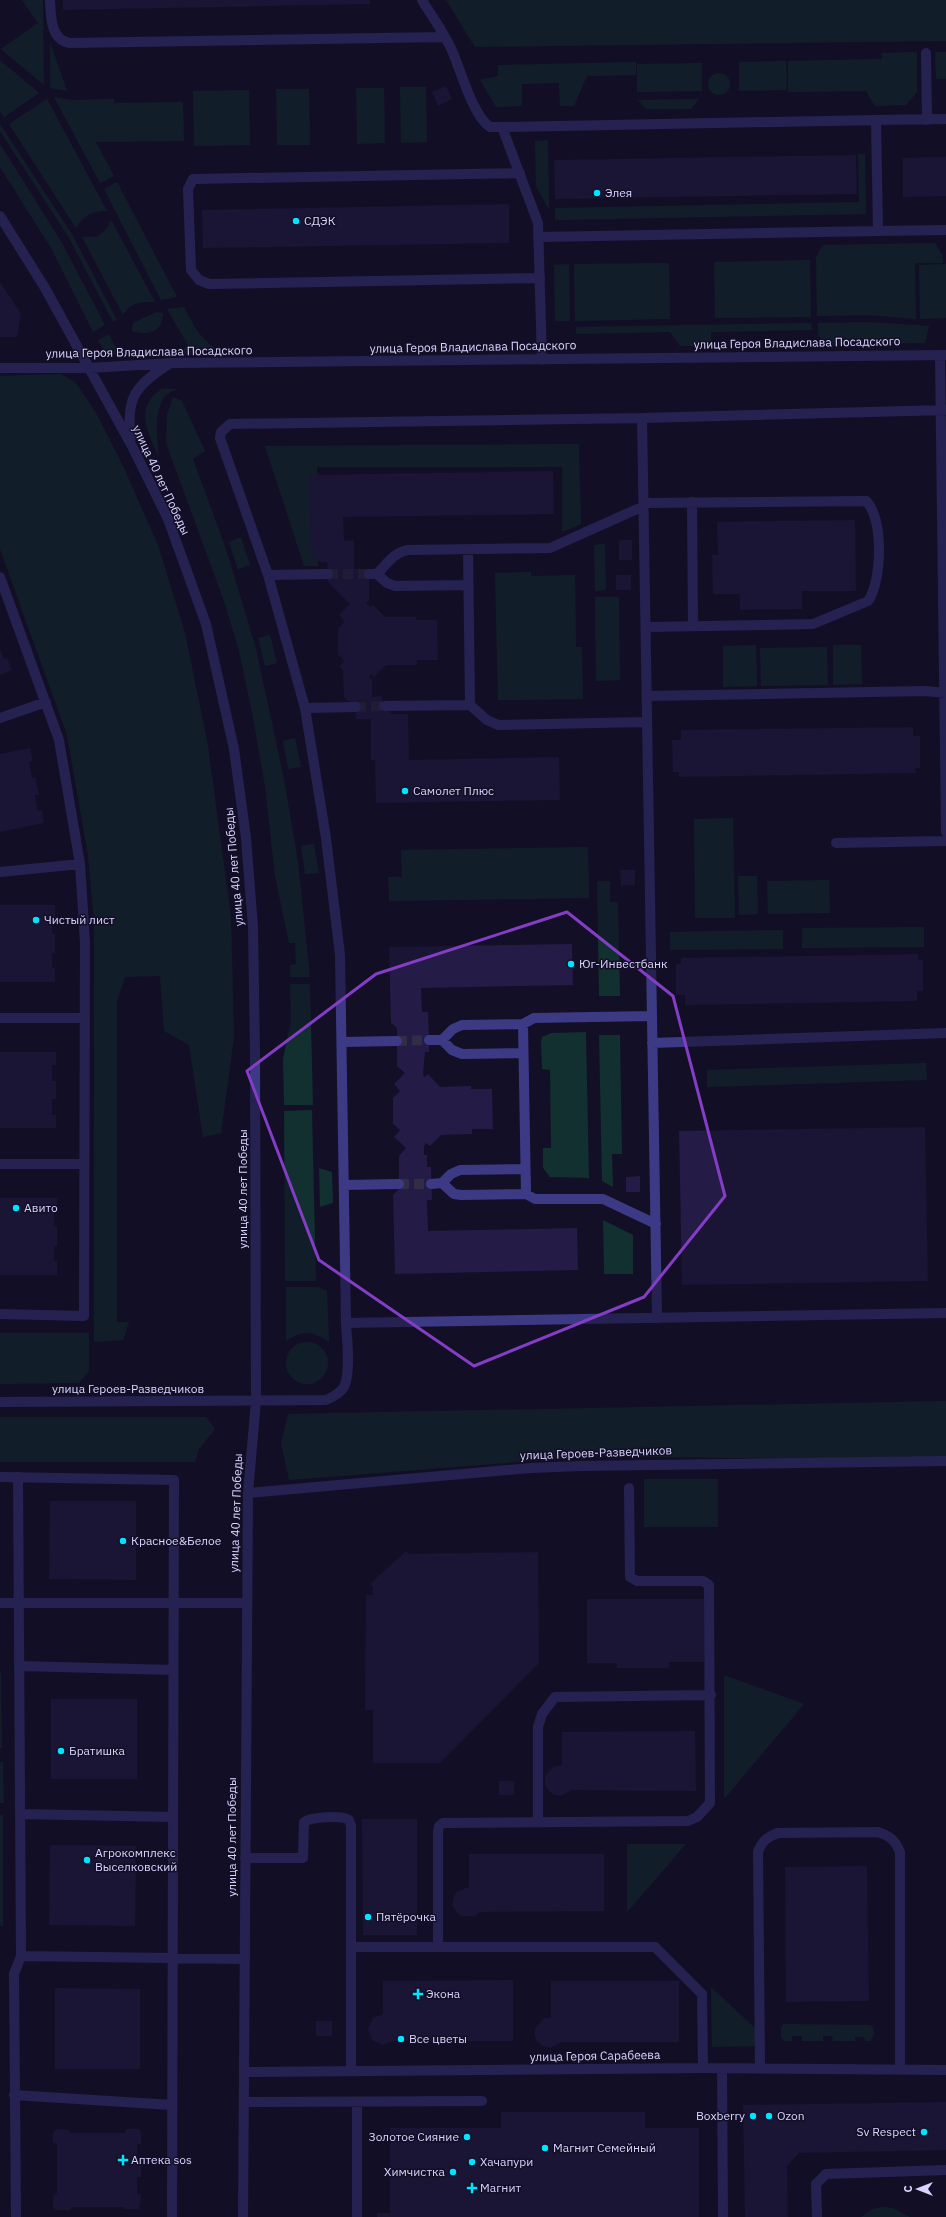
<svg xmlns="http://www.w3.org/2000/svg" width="946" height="2217" viewBox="0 0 946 2217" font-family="'IBM Plex Sans',sans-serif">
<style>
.green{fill:#12302f}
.building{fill:#241b47}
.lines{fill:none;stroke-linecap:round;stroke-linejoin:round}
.minor-tunnel{stroke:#312d47;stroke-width:10;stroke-dasharray:10 5;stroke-linecap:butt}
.minor{stroke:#3d3a85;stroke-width:10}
.marked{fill:none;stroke:#843dc5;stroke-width:3;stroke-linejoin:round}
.poi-dot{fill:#00e5ff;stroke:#130f26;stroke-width:1.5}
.labels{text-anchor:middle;stroke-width:3;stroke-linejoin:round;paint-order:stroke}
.poi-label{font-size:12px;fill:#d9d4ff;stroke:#130f26;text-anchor:start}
.street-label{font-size:12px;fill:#d9d4ff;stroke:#130f26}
</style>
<rect width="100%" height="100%" fill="#130f26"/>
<path class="green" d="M22,0H43L44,85L1,49L38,23Z
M446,0H946V41L475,47Z
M50,42L67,91L50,88Z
M917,52V92L906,105L875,106L866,91L788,92V61L882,59V53Z
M935,52H946V79H936Z
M0,60L39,93L4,117L0,111Z
M786,61L787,90L739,91V62Z
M636,62V75L587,76L574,106H560L559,83L522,84V106L496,107L480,80L498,76V65Z
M702,63V91L637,92V64Z
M708 84a11 11 0 1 1 22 0a11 11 0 1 1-22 0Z
M400,87H426L427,142L401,143Z
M356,88H384L385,143L357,144Z
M276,89H309L310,145H277Z
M249,90L250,145L194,146L193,91Z
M54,97L72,100L114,99V103L183,102L184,141L96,142L114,176L100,183Z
M47,99L107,211C92,211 84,215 76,228L9,124Z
M699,99L691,109H646L638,100Z
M0,124L73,236L117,320L113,322L69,238L0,131Z
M548,140V141L549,210L536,186L535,141Z
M0,144L62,243L105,325L93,332L51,248L0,167Z
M858,154H865L866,214L555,220V208L859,202Z
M117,182L177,297L161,300L104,189Z
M111,220L155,302C141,302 130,302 123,315L82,237H97L107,228Z
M935,243L943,256V263H915L916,319L870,315L817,316L816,257L823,245Z
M810,260L811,317L715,318L714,262Z
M669,263L670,319L575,321L574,264Z
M569,264L570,321H555L554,265Z
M946,264V318L920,319L919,265Z
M184,307C196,330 201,341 225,354H113L103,349L98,340L109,334L115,346L121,350L184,349L188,345L167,309Z
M156,312L163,313C163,332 148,336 132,331L133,323Z
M870,322L929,326L925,343L825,345L818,334V323Z
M811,323L812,330L711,332V346H680L670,332L576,334V327Z
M61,374L76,383L96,413L123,466L158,545L185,633L208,746L231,918L234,1037L221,1133L203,1137L189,1045L164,1031L160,976L125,977L117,1001V1322H129L123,1340L94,1342V922L88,855L67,735L0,549V376Z
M162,389H178C174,391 167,393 165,396C153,412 157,439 159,457C148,433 133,407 162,389Z
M173,397L182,401L205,451L193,459L227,552L256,649L284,779L298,862L310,977H290V965L296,964L295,943H289L275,876L265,786L252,712L239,651L224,601L166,443L167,415Z
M579,444L581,524L562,532V467H317L318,566H304L265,446Z
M241,537L250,565L238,569L229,542Z
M605,544L606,590L595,591L594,545Z
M531,572V576L575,575L576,647H582L583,699L498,700L495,573Z
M595,597H619L620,680L596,681Z
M270,635L277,663L265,666L258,638Z
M756,645L757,686L723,687V646Z
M833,645H861L862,684L833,685Z
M827,647L828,685L761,686L760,648Z
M295,738L301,767L288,769L283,741Z
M733,818L735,918H695L694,819Z
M314,844L319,873L305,874L301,846Z
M588,847L589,898L389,901L388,877H402L401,850Z
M738,876H757L758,914L739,915Z
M829,880L830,913L768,914L767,881Z
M597,881H610V902H618L620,996H599Z
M924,927V947L802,948V928Z
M783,930V949L670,950V932Z
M290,984H310L313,1105H284L283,1059L291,1021Z
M586,1032L589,1178L550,1177L543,1168V1148H551L550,1070L542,1069L541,1041L542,1037L551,1033Z
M599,1035H620L622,1154H612L613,1187L602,1181Z
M926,1063L927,1080L707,1087V1070Z
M312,1110L316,1281H285L284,1111Z
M319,1168L332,1172L333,1203L320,1207Z
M603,1220L633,1235V1274H604Z
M286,1287H318L327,1291L329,1342C314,1331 301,1330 286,1341Z
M0,1333H89V1371L79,1383L0,1384Z
M286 1363a21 21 0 1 1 42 0a21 21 0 1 1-42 0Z
M946,1401V1461L595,1456L289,1480L281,1443L288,1414Z
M0,1417H206L215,1429L199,1449L195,1462H0Z
M644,1479H718V1527H644Z
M0,1673H1L2,1748H0Z
M724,1675L804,1704L724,1799Z
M0,1762H3L4,1803H0Z
M0,1815H3V1926H0Z
M627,1844H686L627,1912Z
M711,1987L756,2029V2046L712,2047Z
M783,2024L870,2025L873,2027L874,2035L870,2041H865L864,2037H855V2041H833L832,2036H823V2041H802V2036H792V2041H784L781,2037V2028Z
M883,2207L893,2208L910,2217H861L873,2209Z"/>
<path class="building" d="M63,0H370V4L63,10Z
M446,86L452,99L438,106L432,92Z
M856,155L857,194L555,199L554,160Z
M946,157V196L903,197V158Z
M509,204V243L203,248L202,210Z
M0,282L21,314L17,337H0Z
M553,471L554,514L343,517L344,541L354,540V569H369V600L366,603L370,607L373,605L385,617H416V620H437L438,660H417V665H386L374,677L371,674L369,676L372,679V697L382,696V705L392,714H408L409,760L559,757L560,800L376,803L375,760H371V719H356L355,702H349L344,697L343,670L339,667L345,661L338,654V629L345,621L339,615L350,604L328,582L327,562H320L311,553L309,475Z
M855,520L856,591H802V609L740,610V594H713L712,555H718L717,522Z
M619,540H632V560H619Z
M616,575H631V590H616Z
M0,649L4,659L7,658L12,670L0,675Z
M913,727V736H920V768H915L916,773L679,777V772H673L672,740H681V730Z
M30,748L33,761L29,762L32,778L35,777L39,795H35L38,811L42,810L44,823L0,832V754Z
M620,870H635V885L621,886Z
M0,905H55V919H52V934H55V953H52V968H55V982H0Z
M572,944L573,985L421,988L422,1012H428L429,1040V1052H425L423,1075L425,1077L428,1074L440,1087L471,1086V1089H492L493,1129H472V1134L441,1135L430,1146L426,1143L424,1146V1155H427V1167H431L432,1200H427L428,1231L577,1228L578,1270L395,1274L393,1195L399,1189V1156L406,1148L394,1137L400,1130L393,1124V1098L400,1091L394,1084L405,1073L397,1066V1028L391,1023L389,947Z
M918,954V960H923V991H917V1001L685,1005V995H676V964H681V958Z
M0,1052H56V1065H52V1081H56V1099H52V1115H56V1128H0Z
M925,1127L928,1281L682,1285L679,1131Z
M640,1176V1192H626V1177Z
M0,1198H57V1212H54V1227H57V1246H54V1261H57V1275H0Z
M50,1501H136V1580L49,1579Z
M406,1551L409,1554L538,1552L539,1663L440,1763H373V1710H365L366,1595H373V1587L370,1584Z
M587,1599H704V1662H669V1668H617V1663H587Z
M51,1699H137V1779H51Z
M695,1731L696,1791L572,1790L561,1796L554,1795L548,1790L545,1784V1777L549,1771L554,1767L562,1765V1732Z
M499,1781H514V1795H499Z
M362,1819H417V1935H363Z
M50,1845L136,1846L135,1926L49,1925Z
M469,1854H604V1911L480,1912L475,1916H461L456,1912L453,1906V1899L456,1892L469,1887Z
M867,1866L869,2001L786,2002L785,1867Z
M513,1980V2041H394L383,2045L372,2040L370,2035L368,2029L373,2018L383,2014V1981Z
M551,1981H679V2042H562L550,2048L543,2046L538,2042L535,2036V2029L544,2018H551Z
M55,1988L140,1989V2069H55Z
M316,2021H332V2036H316Z
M946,2102V2150L799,2153L787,2166L788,2217H745L743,2105Z
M501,2112H645V2128H699V2217H377V2213H390V2128H501Z
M56,2129L69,2130L70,2133H125L126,2129H139L141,2132V2144H137V2160H141V2177H137V2194H141L139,2209H124V2207H71V2210H56L53,2207V2196L57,2194V2144L53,2143V2133Z"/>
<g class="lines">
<path class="minor-tunnel" d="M328,574H369
M356,707L384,706
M397,1041L429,1040
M399,1184H431"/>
<path class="minor" d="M50,0C51,16 50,40 70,43L444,37
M422,0C432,17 446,35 453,53C461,71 473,116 490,127H502
M926,53L927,120
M876,120L946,119
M520,173L193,179L188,189L191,270L199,280L209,284L540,278
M0,216L45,288L89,368L132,446L168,519L206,624L234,749L246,838L253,927L255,1051L256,1401L248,1493L243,2217
M878,231L946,230
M540,237L878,231L876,120L502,127L538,223L542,360
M940,355L946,832
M0,368H89L173,363L946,355
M642,418L946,410
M131,438C125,398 136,385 169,364
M692,502L693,626
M644,503L866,501C884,518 882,582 868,601L813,624L646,627
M468,549L470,705
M369,574H377C387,564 394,552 408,550L550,548L644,506
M377,574L387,583L395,586L468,585
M268,575L328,574
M0,577L59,740L80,864L85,942L84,1316L0,1314
M647,696L925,691L946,693
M384,706L470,705L487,720L498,725L647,722
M305,708L356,707
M0,718L46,702
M836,843L946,841
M0,872L80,864
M0,1018H84
M523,1024L526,1194
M429,1040H442L453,1029L462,1025L523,1024L534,1018L652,1016
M442,1040L452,1050L462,1054L523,1053
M342,1042L397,1041
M652,1043L946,1033
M0,1164H83
M442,1183L454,1194L461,1195L526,1194L535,1199H603L656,1224
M431,1184L442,1183L451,1174L460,1170L525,1169
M344,1185L399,1184
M346,1323L340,955L326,838L305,708L268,575L220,438L221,432L230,424L642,418L657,1318
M0,1402L326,1400C333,1397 340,1393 344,1387C351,1373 347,1339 346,1323L946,1313
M0,1477L174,1480L172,2217
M248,1493L531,1468L581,1466L946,1461
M0,1603H247
M20,1666L173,1670
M21,1814L173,1817
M538,1822V1727L542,1714L555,1697L711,1695
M245,1858H303L304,1822C311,1817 342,1815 349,1820L351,1826V1947
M438,1947V1832L439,1826L443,1823L688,1821L697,1817L710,1803L709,1585L703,1581H637L630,1577L629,1488
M21,1956L245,1959
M722,2068L723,2217
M760,2068L758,1852C762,1841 767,1837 778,1833L878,1832C890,1836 895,1840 900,1852V2069
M351,2071V1947H655L702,1994L703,2068
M244,2072L703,2068L946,2070
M14,2095L172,2105
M244,2102L482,2101
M357,2102V2217
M16,2217L14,1974L21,1956L18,1477
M817,2217L816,2184L826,2174L946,2170"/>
</g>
<path d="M0 0H946V2217H0ZM567,912L673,996L725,1196L644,1297L474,1366L319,1260L247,1071L376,974Z" fill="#130f26" fill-opacity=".55" fill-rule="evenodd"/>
<path class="marked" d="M567,912L673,996L725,1196L644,1297L474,1366L319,1260L247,1071L376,974Z"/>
<g class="poi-dot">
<circle cx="597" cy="193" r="4"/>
<circle cx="296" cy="221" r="4"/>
<circle cx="405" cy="791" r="4"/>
<circle cx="36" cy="920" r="4"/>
<circle cx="571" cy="964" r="4"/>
<circle cx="16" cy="1208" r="4"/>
<circle cx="123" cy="1541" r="4"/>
<circle cx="61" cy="1751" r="4"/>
<circle cx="87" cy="1860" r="4"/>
<circle cx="368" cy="1917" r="4"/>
<path d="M416 1988h4v4h4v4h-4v4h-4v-4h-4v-4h4z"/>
<circle cx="401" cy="2039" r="4"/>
<circle cx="753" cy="2116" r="4"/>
<circle cx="769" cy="2116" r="4"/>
<circle cx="924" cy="2132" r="4"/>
<circle cx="467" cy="2137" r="4"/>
<circle cx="545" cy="2148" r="4"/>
<path d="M121 2154h4v4h4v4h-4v4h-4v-4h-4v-4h4z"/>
<circle cx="472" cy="2162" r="4"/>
<circle cx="453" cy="2172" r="4"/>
<path d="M470 2182h4v4h4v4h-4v4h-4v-4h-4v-4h4z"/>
</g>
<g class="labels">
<g class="poi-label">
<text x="605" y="197">Элея</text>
<text x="304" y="225">СДЭК</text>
<text x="413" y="795">Самолет Плюс</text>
<text x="44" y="924">Чистый лист</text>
<text x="579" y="968">Юг-Инвестбанк</text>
<text x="24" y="1212">Авито</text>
<text x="131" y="1545">Красное&amp;Белое</text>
<text x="69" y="1755">Братишка</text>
<text x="95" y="1857">Агрокомплекс<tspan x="95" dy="14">Выселковский</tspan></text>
<text x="376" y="1921">Пятёрочка</text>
<text x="426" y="1998">Экона</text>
<text x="409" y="2043">Все цветы</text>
<text x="745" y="2120" text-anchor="end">Boxberry</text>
<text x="777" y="2120">Ozon</text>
<text x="916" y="2136" text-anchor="end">Sv Respect</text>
<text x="459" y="2141" text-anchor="end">Золотое Сияние</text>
<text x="553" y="2152">Магнит Семейный</text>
<text x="131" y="2164">Аптека sos</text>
<text x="480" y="2166">Хачапури</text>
<text x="445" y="2176" text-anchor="end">Химчистка</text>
<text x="480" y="2192">Магнит</text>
</g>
<g class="street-label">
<text transform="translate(797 343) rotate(-1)" y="4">улица Героя Владислава Посадского</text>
<text transform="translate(473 347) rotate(-1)" y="4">улица Героя Владислава Посадского</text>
<text transform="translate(149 352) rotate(-1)" y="4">улица Героя Владислава Посадского</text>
<text transform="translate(161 480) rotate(65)" y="4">улица 40 лет Победы</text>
<text transform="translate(234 867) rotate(-95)" y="4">улица 40 лет Победы</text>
<text transform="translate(243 1189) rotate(-90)" y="4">улица 40 лет Победы</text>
<text x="128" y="1393">улица Героев-Разведчиков</text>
<text transform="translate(596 1453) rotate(-2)" y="4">улица Героев-Разведчиков</text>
<text transform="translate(236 1513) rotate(-88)" y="4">улица 40 лет Победы</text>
<text transform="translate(232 1837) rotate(-90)" y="4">улица 40 лет Победы</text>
<text transform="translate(595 2056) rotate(-1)" y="4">улица Героя Сарабеева</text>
</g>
</g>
<g transform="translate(918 2189) rotate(270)" stroke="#130f26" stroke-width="3" paint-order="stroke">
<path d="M0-3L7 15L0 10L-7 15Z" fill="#d9d4ff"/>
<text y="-6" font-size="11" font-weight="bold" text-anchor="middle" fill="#d9d4ff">С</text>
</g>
</svg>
